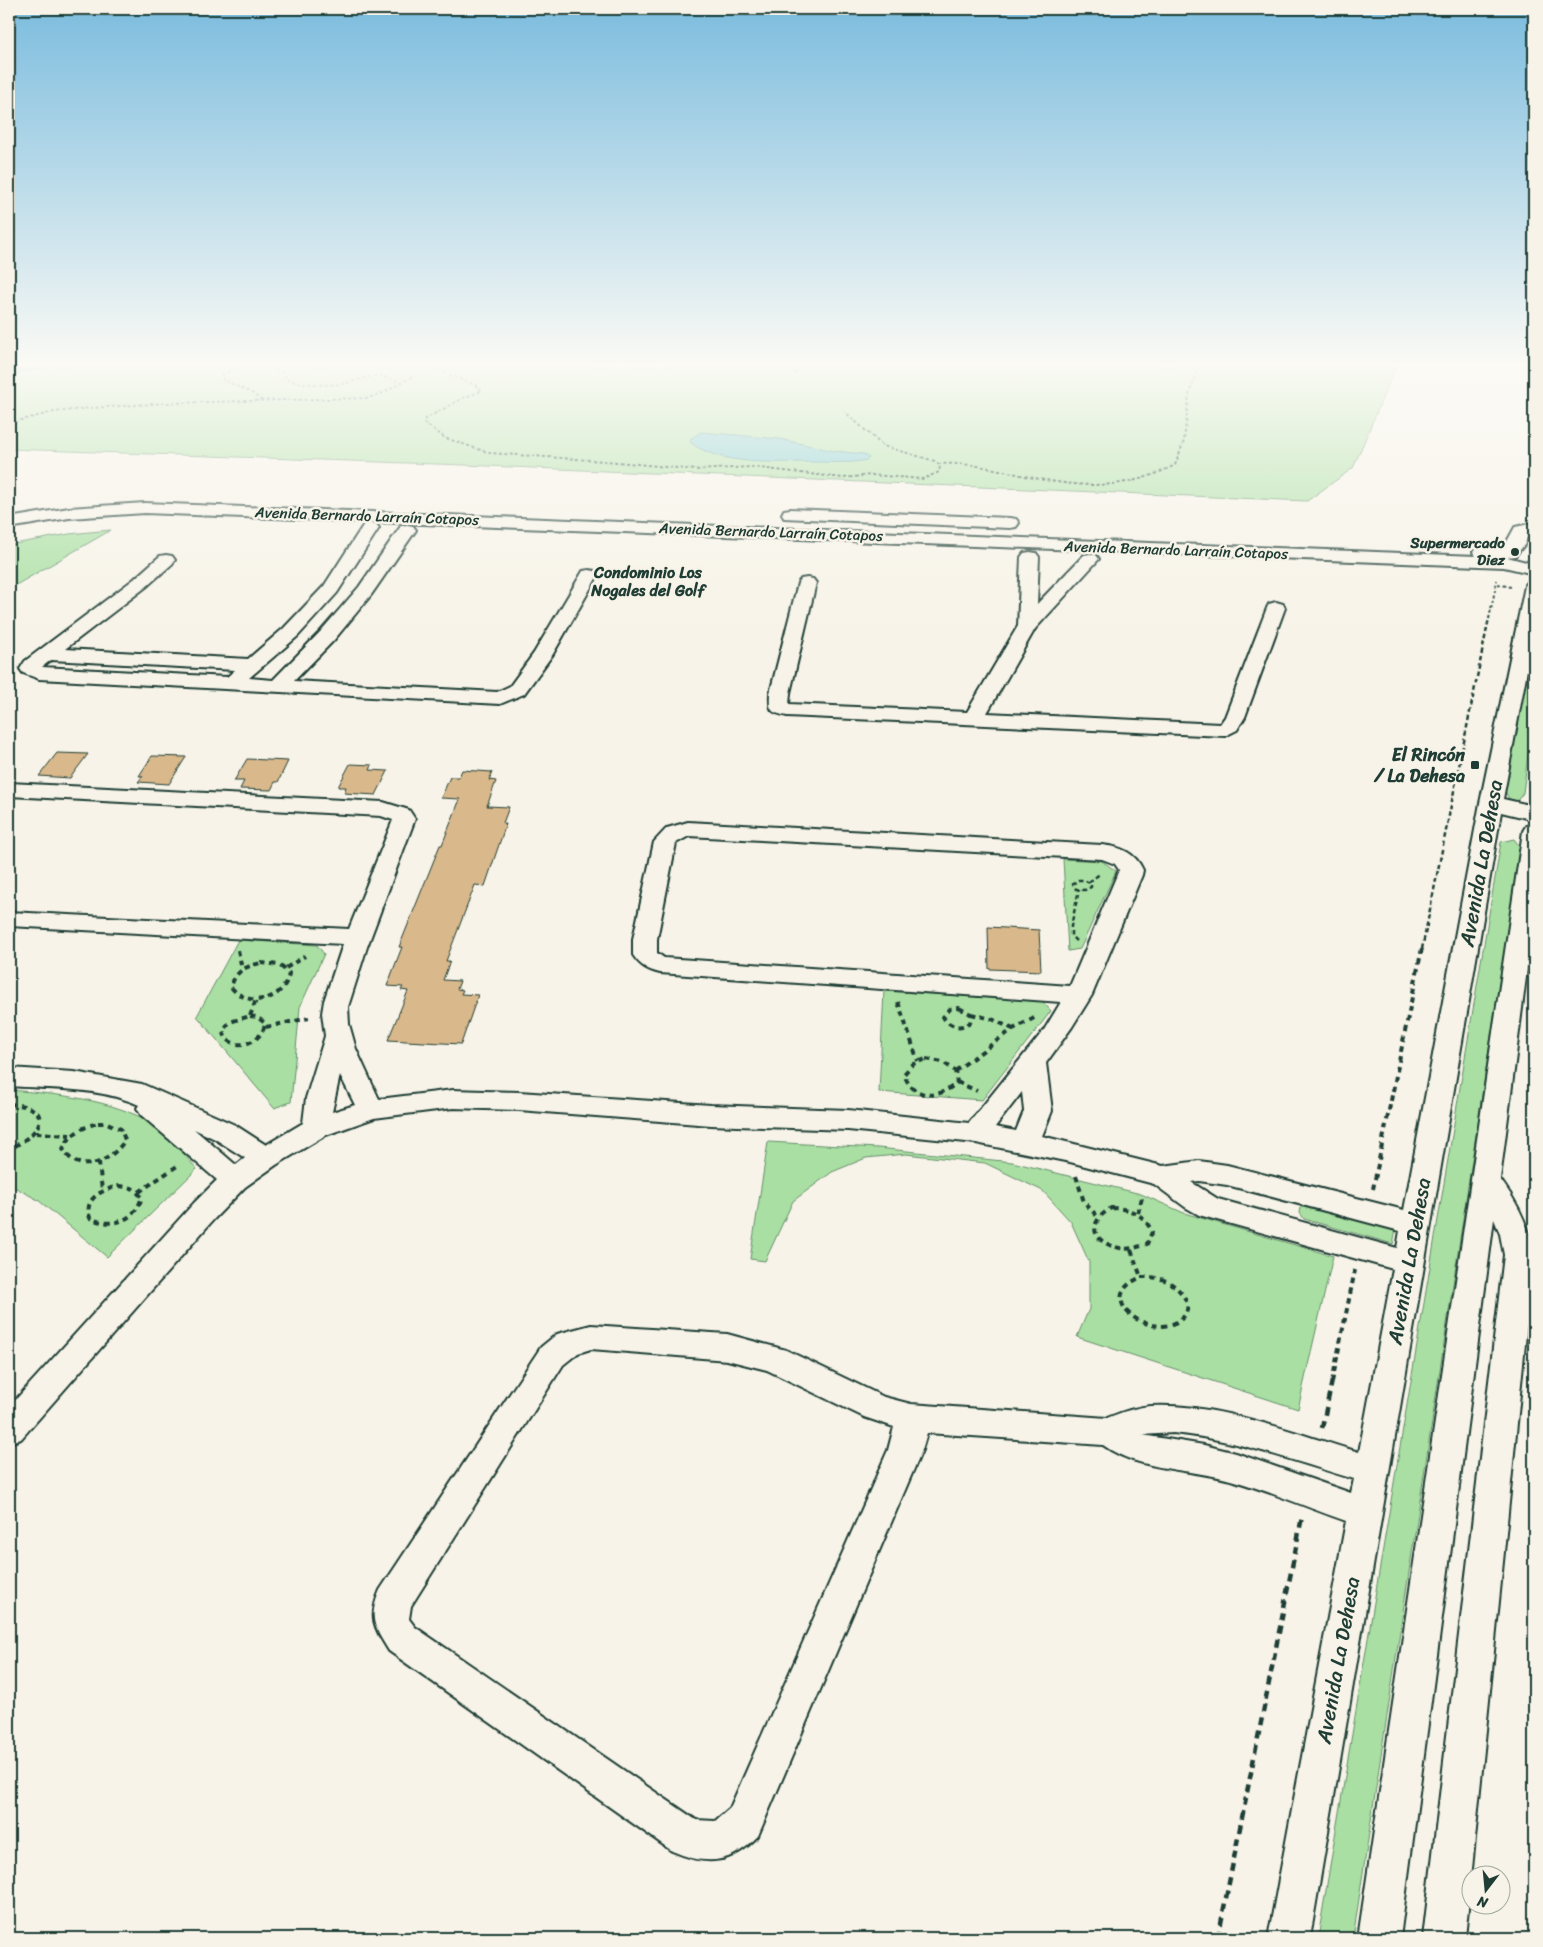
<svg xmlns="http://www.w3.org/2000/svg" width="1543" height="1947" viewBox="0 0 1543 1947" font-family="Sriracha,sans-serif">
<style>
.green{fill:#a9dfa2;stroke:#648e6b}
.water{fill:#77c9ce;stroke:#549190}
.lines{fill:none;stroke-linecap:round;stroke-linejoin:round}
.stream{stroke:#549190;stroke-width:5}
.building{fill:#d9b88b;stroke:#1f3d34}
.minor-casing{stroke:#1f3d34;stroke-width:4}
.path-far3{stroke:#1f3d34;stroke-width:2;stroke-dasharray:3 2.5;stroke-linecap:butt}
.path-far2{stroke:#1f3d34;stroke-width:2.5;stroke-dasharray:4.5 3;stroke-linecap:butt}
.path-far1{stroke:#1f3d34;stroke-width:4;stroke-dasharray:5.5 4.5;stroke-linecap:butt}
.path{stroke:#1f3d34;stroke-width:4.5;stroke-dasharray:8 5.5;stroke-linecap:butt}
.minor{fill:#f7f3e8;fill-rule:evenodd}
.poi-dot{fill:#1f3d34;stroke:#f7f3e8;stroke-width:2}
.labels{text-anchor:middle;stroke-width:5;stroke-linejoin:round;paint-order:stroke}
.far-street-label{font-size:15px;fill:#1f3d34;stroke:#f7f3e8}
.far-poi-label{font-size:15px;font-weight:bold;fill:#1f3d34;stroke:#f7f3e8;text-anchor:end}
.far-neighbourhood-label{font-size:16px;font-weight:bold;fill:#1f3d34;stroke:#f7f3e8}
.poi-label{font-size:18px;font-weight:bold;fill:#1f3d34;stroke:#f7f3e8;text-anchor:end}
.near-street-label{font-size:21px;fill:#1f3d34;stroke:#f7f3e8}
</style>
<rect width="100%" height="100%" fill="#f7f3e8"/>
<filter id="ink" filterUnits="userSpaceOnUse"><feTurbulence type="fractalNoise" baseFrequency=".02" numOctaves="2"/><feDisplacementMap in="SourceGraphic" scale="10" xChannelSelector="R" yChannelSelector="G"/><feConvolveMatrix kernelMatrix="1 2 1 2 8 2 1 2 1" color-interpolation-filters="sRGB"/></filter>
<g filter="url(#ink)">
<path class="green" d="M9,366H1396L1353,468L1307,501L464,465L9,449Z
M111,530L9,589V545L69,534Z
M1534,637V709L1523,793L1517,801L1509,799L1505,791Z
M1514,839L1520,847L1353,1938H1318L1501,842Z
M1063,859L1102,861L1116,871L1080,949L1068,951Z
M238,940L317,945L324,954L300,1007L291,1102L274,1108L197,1016Z
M884,991L1042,1001L1051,1011L982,1100L879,1092Z
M9,1090C58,1094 110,1099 154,1124C166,1131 186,1157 197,1169L107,1257L38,1200L9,1184Z
M768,1142L878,1148L1012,1162L1141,1194L1184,1213L1333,1256L1298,1409L1077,1337L1089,1309V1262L1071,1222L1043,1191L985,1163L906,1154L866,1158L832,1172L793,1201L765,1261L750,1259Z
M1309,1205L1396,1229L1393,1244L1304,1219L1300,1213L1301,1207Z"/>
<path class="water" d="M701,432L780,439L834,451L864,454L869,458L867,460C849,464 831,462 812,462C775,462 722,466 691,443L690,439Z"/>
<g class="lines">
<path class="stream" d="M9,374L44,366"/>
</g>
<path class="building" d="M57,753L88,754L70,778L39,776Z
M152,756L186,757L169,784L138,782L143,776H139Z
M247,759L288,761L278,782H275L271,790L240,789L244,781H234Z
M350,764L372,765L370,770L388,771L376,795L344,793L346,787H338Z
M462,770L492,772L489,780L496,781L487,806L509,807L503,823L506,824L485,886L475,885L446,961H450L443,980L460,981L457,989L463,990L461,994L478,995L461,1044L388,1040L408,991L401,990L403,987L387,986L402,947H399L440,845H442L460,799L441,798L450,777H459Z
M988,927L1039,930L1041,971L989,969Z"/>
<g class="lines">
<g class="minor-casing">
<path id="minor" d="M145,503L1476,556L1473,552L1476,548L1504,547L1515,527L1534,523V533L1528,534L1525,544L1515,556L1507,557L1534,564V574L1504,567L145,513L69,518L9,528V518L69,508Z
M790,509L1010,518L1016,519L1019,523L1016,527L1010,528L784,518L782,514L784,510Z
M370,523L376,524L379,528L337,593L298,636L249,678L273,680L320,632L359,587L401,526L407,525L413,526L416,530L371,595L334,640L294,681L497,692L510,686L534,653L583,571L589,570L595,571L598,575L553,654L524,694L500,704L39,679L23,673L20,669L25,661L134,579L160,556L166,555L172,556L175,560L172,564L146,587L65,649L248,659L284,628L324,586L364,524ZM51,660L235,670L227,677L42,667Z
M1030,552L1036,553L1039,557L1037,604L1084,555L1090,554L1096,555L1099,559L1035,629L987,713L1220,724L1225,717L1267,608L1269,604L1276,602L1283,604L1285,608L1245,717L1237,730L1225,736L787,716C770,712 769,711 770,693L798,583L801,579L807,578L813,579L816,583L790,693L789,704L967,712L1018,626L1021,557L1024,553Z
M1534,581V633L1503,799L1534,806V820L1501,812L1310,1938H1268L1346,1521C1309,1508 1272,1492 1234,1481C1191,1468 1141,1472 1103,1445L927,1433L922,1450L758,1836C731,1864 707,1866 672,1851L389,1651C374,1627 368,1618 380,1590L541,1347L557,1334L591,1325L727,1334L786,1350L884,1397L911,1404L1107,1418C1122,1412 1136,1407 1151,1406C1216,1402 1296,1434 1359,1452L1393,1269L1199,1215L1185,1207L1154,1184L1070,1162L976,1143L848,1130L711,1125L519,1110L453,1108L374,1118L326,1135L276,1165L245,1187L214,1219L21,1439L9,1443V1407L194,1203L217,1180L141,1115L137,1108L139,1105C99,1087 51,1089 9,1086V1068L74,1072L142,1084L235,1125L266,1145L303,1123L306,1098L325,1036L322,1013L324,1001L343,944L9,926V912L349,929L393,820L381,816L9,796V783L383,802L409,810L415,819L367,947L348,1007L349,1024L356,1049L379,1099L453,1090L519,1092L711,1105L848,1110L969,1123L1044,1030L1061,1002L660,973C648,970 640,966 633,955V939L654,842L667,828L688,822L1102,845C1120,847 1135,852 1143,870L1142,875L1092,995L1072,1027L1046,1063L1052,1111L1042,1136L1163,1166L1199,1161L1227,1165L1404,1210L1480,803L1525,586L1528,582ZM689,836L1102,859L1115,864L1119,870L1070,986L664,958L657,953V939L676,843ZM340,1075L355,1105L332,1112ZM1022,1092L1024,1111L1016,1131L995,1127ZM194,1129L215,1139L245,1158L236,1165ZM1199,1181L1227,1185L1400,1231L1397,1248L1218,1199L1191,1182ZM591,1349L727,1360L767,1370L864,1417L894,1427L888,1450L730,1808L715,1821L696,1820L415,1627L409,1619L411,1606L563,1365L578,1353ZM1173,1433C1235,1439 1294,1461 1354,1479L1351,1493L1236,1453L1204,1445L1142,1435Z
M1534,824V915L1500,1179C1517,1202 1530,1227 1534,1255L1465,1938H1423L1504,1255L1500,1234L1494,1219L1400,1938H1358L1523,831L1526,826Z"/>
</g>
<path class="path-far3" d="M429,366L475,385L482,391L463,398L425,419L424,423L445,438L490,453L618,462L696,470L751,467L843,478L871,475L923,479L939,472L940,466L935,461L883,446L845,412
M795,366V375
M262,401L252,393L223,380L222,375C241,363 261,365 282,372L289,381L319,385L343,384L373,376H382L403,383
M9,423L54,412L91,408L167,403L368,398L383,393L415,375
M938,464C968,462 996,469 1025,476C1079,488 1125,491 1175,465L1184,441L1189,395L1199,366
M1498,584L1511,587
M1489,619L1497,580"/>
<path class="path-far2" d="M1078,880H1084L1091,884V887L1085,890L1076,889L1073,884Z
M1089,882L1101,873
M1076,941L1071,936V926L1079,890
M1422,949L1489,618"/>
<path class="path-far1" d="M238,950L242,969
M261,963L279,965L289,973C285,1001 248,1009 231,987C235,971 246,966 261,963Z
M286,968L305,956
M898,1002L918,1061
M959,1008L971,1014L970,1023C960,1029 950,1027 943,1017L950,1009Z
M971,1014L992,1019L1013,1029
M250,1016L257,1017L265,1023C263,1045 228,1054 223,1030L230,1022Z
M250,1016L256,1000
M266,1027L309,1018
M926,1059L943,1062L955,1071L957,1082C940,1100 913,1100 904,1074L913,1064Z
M955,1071L1013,1029L1036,1017
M957,1082L977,1091
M9,1104C58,1107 41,1134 9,1149
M98,1123H107L121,1129L125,1140C111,1162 79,1177 63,1149C70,1134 82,1127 98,1123Z
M36,1133L70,1135
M99,1162L102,1191
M1076,1176L1084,1202L1097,1216
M119,1186L132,1188L142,1197C135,1221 112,1229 90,1218C83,1198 102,1190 119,1186Z
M1373,1189L1422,948
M139,1192L180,1164
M1111,1208C1130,1208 1144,1214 1152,1232L1147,1244C1138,1247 1130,1250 1120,1248C1093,1243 1085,1224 1111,1208Z
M1138,1213L1143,1194
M1131,1250L1141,1277
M1141,1277C1149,1277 1157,1277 1164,1280C1179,1286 1198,1307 1180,1320C1155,1339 1103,1308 1128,1285C1131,1282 1137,1279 1141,1277Z
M1332,1382L1355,1270"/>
<path class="path" d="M1322,1428L1332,1381
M1218,1938L1302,1517"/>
<use href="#minor" class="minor"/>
</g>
</g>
<linearGradient id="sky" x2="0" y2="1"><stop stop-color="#7bbcde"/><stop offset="0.57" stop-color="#fbfaf5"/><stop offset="1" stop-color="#fbfaf5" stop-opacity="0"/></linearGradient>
<rect width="1543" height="639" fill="url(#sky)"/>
<g class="poi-dot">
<circle cx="1515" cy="552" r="5"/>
<rect x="1470" y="760" width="10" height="10" rx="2.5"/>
</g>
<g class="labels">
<g class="far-street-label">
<text transform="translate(367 516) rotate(2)" y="5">Avenida Bernardo Larraín Cotapos</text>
<text transform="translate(771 532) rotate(2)" y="5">Avenida Bernardo Larraín Cotapos</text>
<text transform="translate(1176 550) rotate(2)" y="5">Avenida Bernardo Larraín Cotapos</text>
</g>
<g class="far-poi-label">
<text x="1505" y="548">Supermercado<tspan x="1505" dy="17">Diez</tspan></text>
</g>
<g class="far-neighbourhood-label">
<text x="648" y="578">Condominio Los<tspan x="648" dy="18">Nogales del Golf</tspan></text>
</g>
<g class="poi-label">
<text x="1465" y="761">El Rincón<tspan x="1465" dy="21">/ La Dehesa</tspan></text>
</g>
<g class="near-street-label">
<text transform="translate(1481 863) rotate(-80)" y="7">Avenida La Dehesa</text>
<text transform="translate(1409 1261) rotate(-80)" y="7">Avenida La Dehesa</text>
<text transform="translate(1338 1660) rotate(-80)" y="7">Avenida La Dehesa</text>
</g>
</g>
<rect width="1543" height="1947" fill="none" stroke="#f7f3e8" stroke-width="30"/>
<rect x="15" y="15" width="1513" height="1917" fill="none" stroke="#1f3d34" stroke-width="2" filter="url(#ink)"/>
<g transform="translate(1486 1890) rotate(196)"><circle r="24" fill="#f7f3e8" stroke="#a1aaa0"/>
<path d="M0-4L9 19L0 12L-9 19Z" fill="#1f3d34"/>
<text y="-8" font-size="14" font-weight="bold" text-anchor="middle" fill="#1f3d34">N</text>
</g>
</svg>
